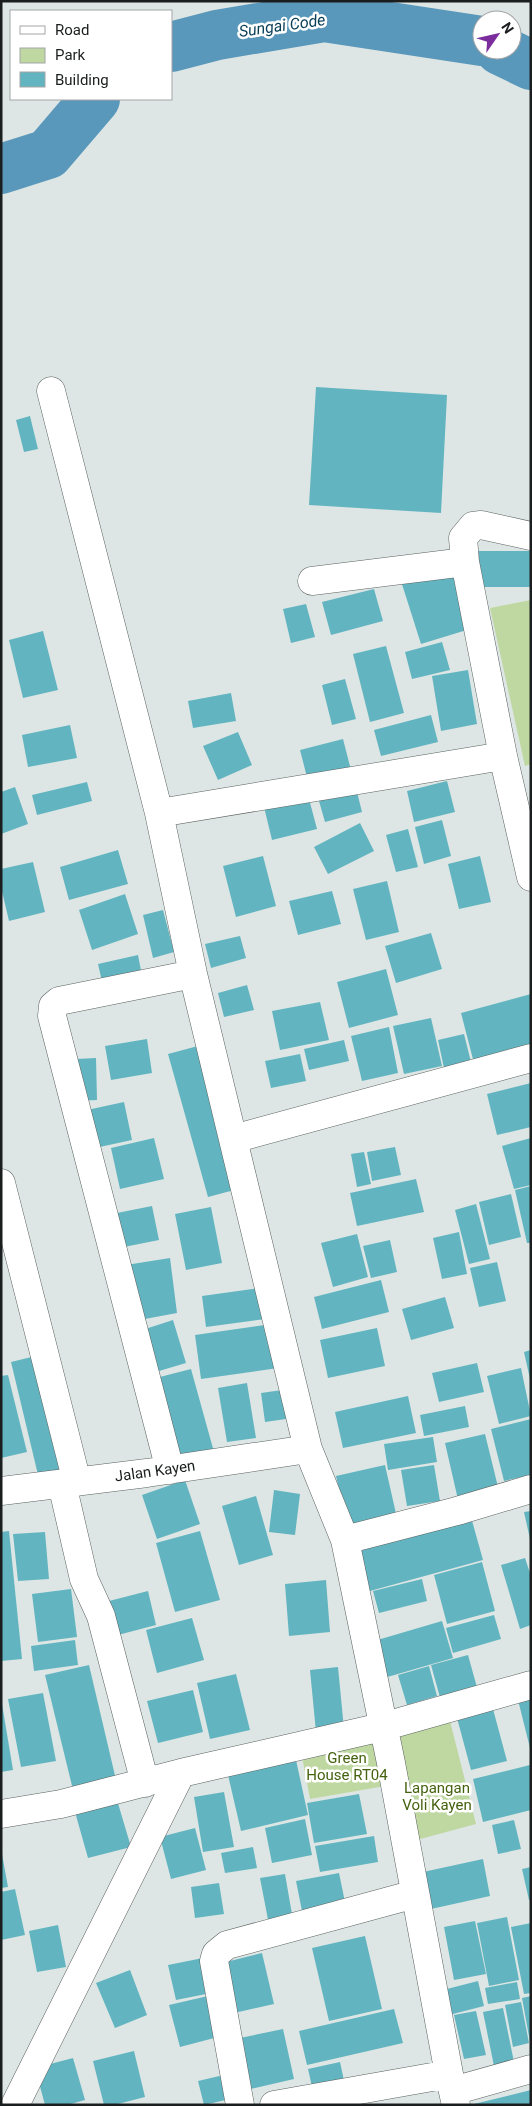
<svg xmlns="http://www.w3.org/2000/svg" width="532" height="2106" viewBox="0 0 532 2106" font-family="Roboto,sans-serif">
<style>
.green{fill:#bfd8a2}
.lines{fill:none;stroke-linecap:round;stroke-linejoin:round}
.river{stroke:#5a98bb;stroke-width:50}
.building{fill:#62b5c0}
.minor-casing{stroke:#5b6260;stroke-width:29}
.minor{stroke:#fff;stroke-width:28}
.labels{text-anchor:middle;stroke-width:5;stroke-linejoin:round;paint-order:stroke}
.street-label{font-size:15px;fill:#1b1e1e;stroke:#fff}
.park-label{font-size:15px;fill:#45620e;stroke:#fff}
.water-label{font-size:16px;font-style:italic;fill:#073e56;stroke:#fff}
</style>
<rect width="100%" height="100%" fill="#dde6e4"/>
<path class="green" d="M531,600V764L525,766L490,608Z
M448,1713L476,1824L413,1841L390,1731Z
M372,1737L385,1786L310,1799L301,1751Z"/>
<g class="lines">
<path class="river" d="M171,47L217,35L324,17L482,41
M500,50L531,65
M1,169L48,154L95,99"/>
</g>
<path class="building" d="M316,387L447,395L441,513L309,505Z
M30,416L38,449L24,452L16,420Z
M477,551H531V587H477Z
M450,566L470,629L421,644L401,581Z
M374,589L383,621L331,635L322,602Z
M306,604L315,637L291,643L283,609Z
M43,631L58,690L23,698L9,640Z
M442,642L450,670L412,679L405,652Z
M386,646L404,713L370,722L353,654Z
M468,670L477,724L441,731L432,676Z
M345,679L356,719L332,725L322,685Z
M231,693L236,721L193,728L188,701Z
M431,715L438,742L381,756L374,730Z
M70,725L77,758L28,767L22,735Z
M238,732L252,765L218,780L203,746Z
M343,739L352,774L309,785L300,750Z
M447,781L455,812L414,822L407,791Z
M87,782L92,801L37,815L32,795Z
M355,784L362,812L325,822L317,794Z
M15,787L28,824L1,834V792Z
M308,795L317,829L272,840L264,807Z
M442,820L451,856L424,864L415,827Z
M360,823L374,851L328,874L314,847Z
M408,829L418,867L396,872L386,835Z
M118,850L128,884L69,900L60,867Z
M263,856L276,906L236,917L223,866Z
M480,856L491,902L459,909L448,864Z
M33,862L45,912L9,921L1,887V869Z
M387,881L399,932L366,940L353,889Z
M332,891L341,924L298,935L289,901Z
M125,894L138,934L92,950L79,910Z
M163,910L174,952L153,958L143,915Z
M431,933L442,969L396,983L385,946Z
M240,936L246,958L211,968L205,944Z
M138,955L143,981L104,990L98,964Z
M386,969L398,1015L349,1028L337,982Z
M247,985L254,1010L224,1017L218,993Z
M531,994V1052L475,1067L461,1013Z
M320,1002L329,1040L280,1050L272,1011Z
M431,1018L442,1066L404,1074L393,1026Z
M389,1027L398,1073L362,1081L351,1036Z
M464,1034L471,1062L444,1068L438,1040Z
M147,1039L152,1073L111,1080L105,1046Z
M344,1040L349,1061L309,1070L304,1049Z
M198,1046L238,1189L208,1197L168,1054Z
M300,1054L306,1081L271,1088L265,1061Z
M96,1058L97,1100L76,1101V1059Z
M531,1083V1127L497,1135L487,1094Z
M124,1102L132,1140L95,1148L87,1110Z
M154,1138L164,1179L120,1189L111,1148Z
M531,1138V1185L514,1189L502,1146Z
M395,1147L401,1175L372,1181L367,1152Z
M364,1152L371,1184L357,1187L351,1154Z
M416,1179L424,1212L357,1226L350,1193Z
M531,1186V1243H527L515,1190Z
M511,1194L521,1237L489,1245L479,1202Z
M476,1204L490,1259L469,1264L455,1210Z
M152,1206L159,1240L119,1248L112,1214Z
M211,1207L222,1263L186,1270L175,1214Z
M459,1232L467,1274L442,1279L433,1238Z
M357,1234L368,1277L333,1287L321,1243Z
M390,1240L397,1272L371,1278L363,1246Z
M170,1258L177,1313L134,1321L126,1265Z
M497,1262L506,1301L479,1307L470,1268Z
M381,1280L389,1312L322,1329L314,1297Z
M260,1288L265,1319L206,1327L202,1296Z
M445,1297L454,1328L411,1340L402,1309Z
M173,1320L186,1363L149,1374L136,1332Z
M272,1324L278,1368L201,1379L195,1335Z
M377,1328L385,1366L328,1378L320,1340Z
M531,1350V1379H530L524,1352Z
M44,1354L72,1471L39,1479L11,1362Z
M477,1363L484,1392L439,1402L432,1373Z
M521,1368L531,1416L499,1424L487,1376Z
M191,1369L214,1452L175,1463L152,1379Z
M8,1375L27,1452L1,1458V1376Z
M247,1383L256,1438L227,1442L218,1388Z
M289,1389L293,1418L265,1422L261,1393Z
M408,1396L416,1433L343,1448L335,1412Z
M465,1406L469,1427L424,1436L420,1415Z
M531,1419V1475L504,1481L491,1429Z
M485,1434L500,1495L459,1504L445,1443Z
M433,1437L437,1462L388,1470L384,1444Z
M385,1465L397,1518L348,1529L336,1476Z
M434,1465L440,1501L407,1506L401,1470Z
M185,1480L200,1524L157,1539L142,1495Z
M274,1490L300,1494L295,1535L269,1532Z
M256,1496L273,1555L239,1565L222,1506Z
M531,1511V1539H530L524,1512Z
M471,1517L483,1560L370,1591L358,1547Z
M9,1531L22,1659L1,1661V1532Z
M200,1531L220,1600L175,1612L156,1543Z
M45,1532L49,1579L18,1581L13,1534Z
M525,1558L531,1576V1625L520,1629L501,1565Z
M482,1562L495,1611L447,1624L434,1575Z
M422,1579L427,1601L379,1613L373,1591Z
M326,1580L330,1632L289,1636L285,1584Z
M71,1589L77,1637L38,1642L32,1594Z
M148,1591L156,1625L118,1635L109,1601Z
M494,1615L501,1639L453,1653L446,1628Z
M192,1618L204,1660L157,1673L146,1630Z
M442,1621L453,1658L384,1678L374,1641Z
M75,1640L78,1665L34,1671L31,1646Z
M468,1655L478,1691L441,1701L431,1665Z
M89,1665L117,1784L74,1794L45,1675Z
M429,1666L437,1696L407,1705L398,1675Z
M338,1667L344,1729L316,1732L310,1670Z
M236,1674L250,1730L210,1739L197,1683Z
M193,1690L203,1732L158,1743L147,1701Z
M43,1693L56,1761L21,1767L8,1699Z
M531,1697V1748H530L518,1700Z
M2,1704L13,1770L1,1772V1705Z
M493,1709L507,1761L471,1770L457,1718Z
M296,1760L308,1815L241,1831L228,1775Z
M530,1765L531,1810L483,1822L473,1779Z
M224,1792L234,1847L203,1852L194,1797Z
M359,1794L367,1834L314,1843L307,1803Z
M117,1800L131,1847L88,1858L75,1812Z
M305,1819L312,1855L272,1863L265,1828Z
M514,1820L521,1849L498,1854L492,1825Z
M195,1828L206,1870L171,1879L160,1837Z
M374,1836L378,1862L320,1872L315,1846Z
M253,1847L257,1868L225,1873L221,1853Z
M2,1854L8,1887L1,1888V1855Z
M483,1859L490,1896L431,1909L423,1872Z
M531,1867V1900H529L522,1869Z
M339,1873L345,1902L302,1911L296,1881Z
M285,1874L293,1920L269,1925L260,1878Z
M219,1883L224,1914L195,1918L191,1887Z
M15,1889L25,1935L1,1940V1892Z
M507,1917L519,1980L489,1986L477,1923Z
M475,1921L486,1974L454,1980L444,1927Z
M531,1923V1993L524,1994L511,1927Z
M58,1925L66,1967L37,1972L29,1931Z
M365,1936L382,2009L329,2021L312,1948Z
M262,1953L274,2004L234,2013L222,1963Z
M208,1957L216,1992L176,2000L168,1965Z
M130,1970L147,2015L115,2028L96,1983Z
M478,1981L484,2006L449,2015L443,1990Z
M517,1982L520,1999L488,2004L485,1988Z
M208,1996L218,2037L180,2047L169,2005Z
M531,1996V2042H530L522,1998Z
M521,2002L529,2043L513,2047L505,2005Z
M503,2008L515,2067L495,2071L483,2012Z
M394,2009L403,2043L307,2065L299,2031Z
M476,2011L486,2055L464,2059L454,2015Z
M283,2029L294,2079L246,2090L235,2039Z
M134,2051L145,2097L114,2105H104L93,2061Z
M73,2058L85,2100L67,2105H45L35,2068Z
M340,2062L345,2085L313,2091L308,2069Z
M228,2074L234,2098L204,2105L198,2081Z
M531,2090V2105H474V2104Z"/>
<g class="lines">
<g class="minor-casing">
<path id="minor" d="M51,391L159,813L193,974L308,1449L345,1540L391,1763L449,2074L456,2105
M531,536L481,525L473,526L463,538L465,562L503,756L531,877
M312,581L465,562
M159,813L503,756
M233,1139L531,1058
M1,1183L77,1482
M170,1470L52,1016L53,1006L59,1001L193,974
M62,1484L84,1579L101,1616L145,1783
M1,1491L147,1473L308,1449
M345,1540L457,1511L531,1489
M1,1814L61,1804L181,1773L382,1727L531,1685
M453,2091L531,2069
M15,2105L181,1773
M240,2105L214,1961L216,1954L227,1945L415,1894
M274,2105L449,2074"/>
</g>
<use href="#minor" class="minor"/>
</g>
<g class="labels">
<g class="street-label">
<text transform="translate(155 1471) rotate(-8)" y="5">Jalan Kayen</text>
</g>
<g class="park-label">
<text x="347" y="1763">Green<tspan x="347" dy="17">House RT04</tspan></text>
<text x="437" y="1793">Lapangan<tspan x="437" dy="17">Voli Kayen</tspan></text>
</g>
<g class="water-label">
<text transform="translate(282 25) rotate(-8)" y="6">Sungai Code</text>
</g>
</g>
<rect width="532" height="2106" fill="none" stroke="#1b1e1e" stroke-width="5"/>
<rect x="10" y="10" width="162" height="90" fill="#ffffff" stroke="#a4a5a5"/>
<rect x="20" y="26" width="25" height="8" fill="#ffffff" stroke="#a4a5a5"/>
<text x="55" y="35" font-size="15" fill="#1b1e1e">Road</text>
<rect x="20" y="48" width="25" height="15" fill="#bfd8a2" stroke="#a4a5a5"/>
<text x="55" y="60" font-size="15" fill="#1b1e1e">Park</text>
<rect x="20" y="72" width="25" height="15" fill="#62b5c0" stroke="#a4a5a5"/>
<text x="55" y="85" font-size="15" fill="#1b1e1e">Building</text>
<g transform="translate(497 35) rotate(56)"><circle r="24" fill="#ffffff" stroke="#a4a5a5"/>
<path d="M0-4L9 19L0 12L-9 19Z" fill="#7b2d9e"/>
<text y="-8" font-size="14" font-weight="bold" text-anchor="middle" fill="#1b1e1e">N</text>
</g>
</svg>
